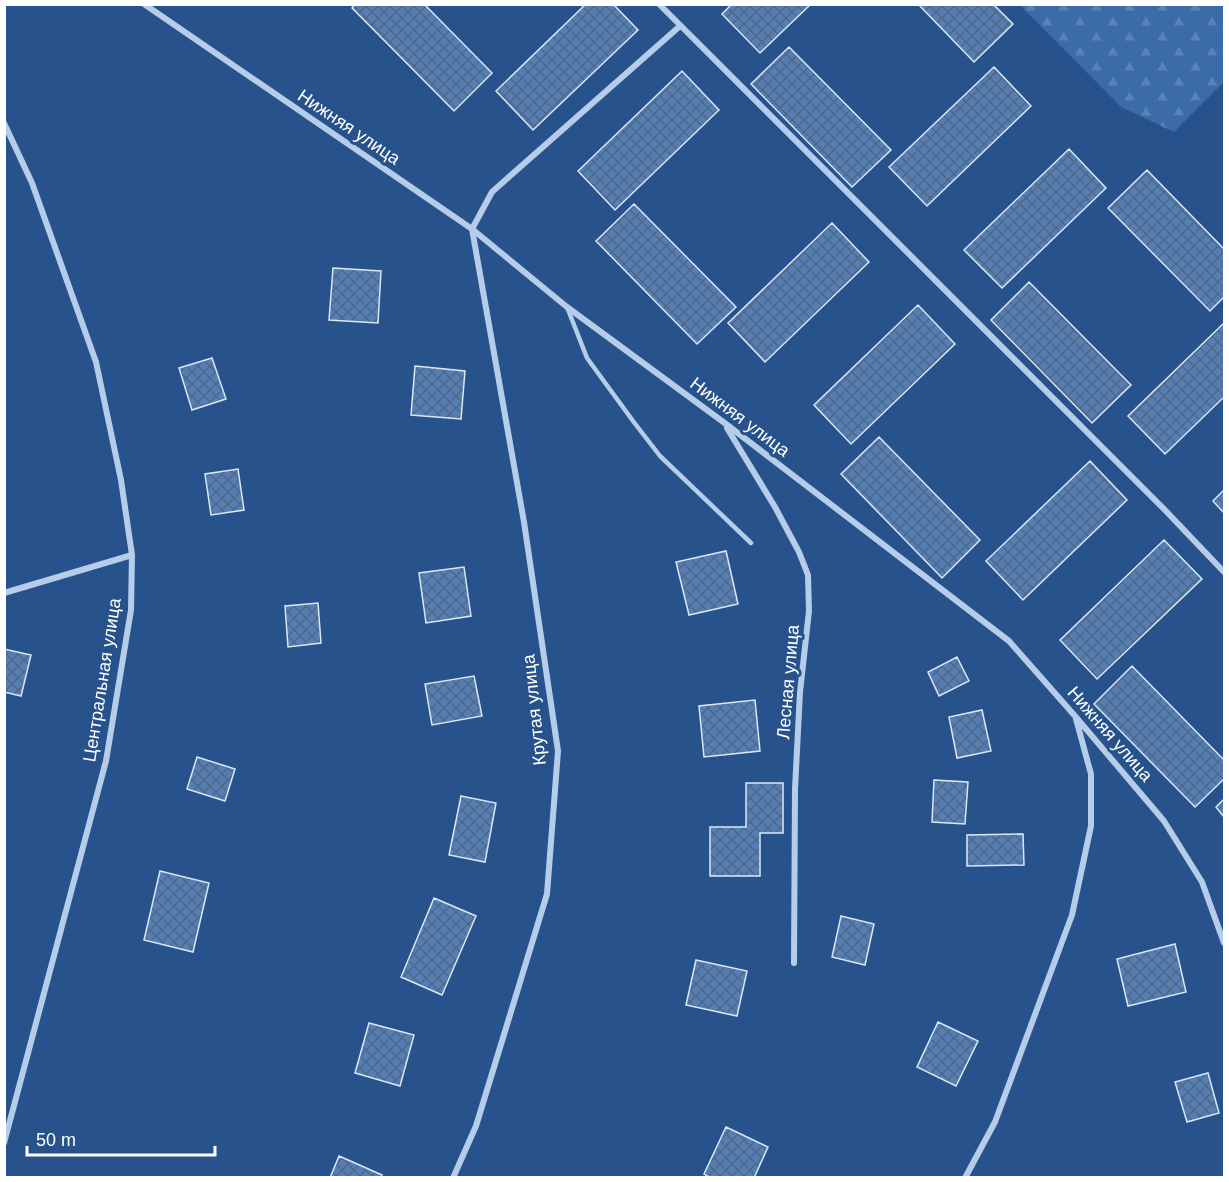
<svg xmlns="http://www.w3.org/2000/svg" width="1229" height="1182" viewBox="0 0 1229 1182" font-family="Arial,sans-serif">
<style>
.forest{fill:url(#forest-firs)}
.building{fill:url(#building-cross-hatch);stroke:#dae7f8;stroke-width:1.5}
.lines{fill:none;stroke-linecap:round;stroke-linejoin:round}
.service{stroke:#b6cdea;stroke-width:4.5}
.minor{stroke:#b6cdea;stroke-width:6}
.labels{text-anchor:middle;stroke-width:6;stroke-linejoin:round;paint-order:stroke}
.street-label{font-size:18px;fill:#fff;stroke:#27528b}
</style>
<defs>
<pattern id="forest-firs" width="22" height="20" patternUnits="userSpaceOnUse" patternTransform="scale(1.5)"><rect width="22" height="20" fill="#3c6ca8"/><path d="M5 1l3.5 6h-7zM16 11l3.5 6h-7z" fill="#5982b5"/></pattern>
<pattern id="building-cross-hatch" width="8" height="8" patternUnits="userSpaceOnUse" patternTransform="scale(1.5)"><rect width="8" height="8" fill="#547eb4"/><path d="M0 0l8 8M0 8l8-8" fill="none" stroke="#506885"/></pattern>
</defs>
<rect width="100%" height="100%" fill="#27528b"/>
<path class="forest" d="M1020,5H1224V82L1174,132L1121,107Z"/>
<path class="building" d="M355,4H424L492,73L454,111L352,8Z
M586,4H613L638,30L533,130L496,91Z
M732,4H811L760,53L722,14Z
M918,4H993L1013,24L974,62Z
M789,47L891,150L852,187L751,84Z
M994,67L1031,106L927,206L889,167Z
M682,71L719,110L615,210L578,171Z
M1069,149L1106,188L1002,288L964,250Z
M1147,170L1224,249V297L1210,311L1108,208Z
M634,204L736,307L697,344L596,241Z
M832,223L869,262L765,362L728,323Z
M333,268L381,271L378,323L329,320Z
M1029,282L1131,385L1092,423L991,320Z
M918,305L955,344L851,444L814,405Z
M1224,323V397L1165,454L1128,416Z
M212,358L226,399L192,410L179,368Z
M415,366L465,371L461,419L411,415Z
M879,437L980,540L942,578L841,474Z
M1090,461L1127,500L1023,600L986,561Z
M238,469L244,510L211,515L205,474Z
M1224,490V513L1213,501Z
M1164,540L1202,579L1097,679L1060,640Z
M726,551L738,604L689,615L676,562Z
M464,567L471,616L426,623L419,573Z
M318,603L321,643L288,647L285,606Z
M4,649L31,655L21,696L4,692Z
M957,657L969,681L939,696L928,672Z
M1132,666L1224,760V779L1195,807L1094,704Z
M474,676L482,716L432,725L425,684Z
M755,700L760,751L704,757L699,706Z
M982,710L991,751L957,758L949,717Z
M197,757L235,769L225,801L187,789Z
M934,780L968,782L965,824L932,822Z
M746,783H783V833H760V876H710V827H746Z
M461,796L496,803L485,862L449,855Z
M1224,799V817L1216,807Z
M1023,834L1024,865L967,866V835Z
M160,871L209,883L193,952L144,940Z
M434,898L476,916L442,995L401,977Z
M841,916L874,924L865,965L832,957Z
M1175,944L1186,992L1128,1006L1117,959Z
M696,960L747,971L737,1016L686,1005Z
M938,1022L978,1041L956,1086L917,1067Z
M369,1023L414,1035L400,1086L355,1073Z
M1208,1073L1219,1113L1187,1122L1175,1082Z
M726,1127L768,1147L754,1178H711L704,1174Z
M339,1156L382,1175L381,1178H330Z"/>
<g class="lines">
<path class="service" d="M567,307L587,358L633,421L660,456L751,543"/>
<path class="minor" d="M144,4L472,229L567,307L726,424L1009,641L1075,716L1164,821L1202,882L1224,943
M659,4L1163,508L1224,572
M4,123L32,183L96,362L121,480L132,555L131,610L106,761L4,1143
M727,428L775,507L799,552L808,575L809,611L800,692L795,789L794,963
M4,593L132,555
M453,1178L476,1126L547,894L558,751L524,522L472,229L492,192L680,26
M965,1178L995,1122L1072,915L1091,826V774L1076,719"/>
</g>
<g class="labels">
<g class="street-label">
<text transform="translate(349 127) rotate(34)" y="6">Нижняя улица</text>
<text transform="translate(740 417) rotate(37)" y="6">Нижняя улица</text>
<text transform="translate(102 680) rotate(-81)" y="6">Центральная улица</text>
<text transform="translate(788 682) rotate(-85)" y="6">Лесная улица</text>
<text transform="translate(534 710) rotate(-96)" y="6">Крутая улица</text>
<text transform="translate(1110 734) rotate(49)" y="6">Нижняя улица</text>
</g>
</g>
<rect width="1229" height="1182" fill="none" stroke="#ffffff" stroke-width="12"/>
<path d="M27 1146v9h188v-9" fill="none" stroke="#ffffff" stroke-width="3"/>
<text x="36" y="1146" font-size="18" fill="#ffffff" stroke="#27528b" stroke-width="4.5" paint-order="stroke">50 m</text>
</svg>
